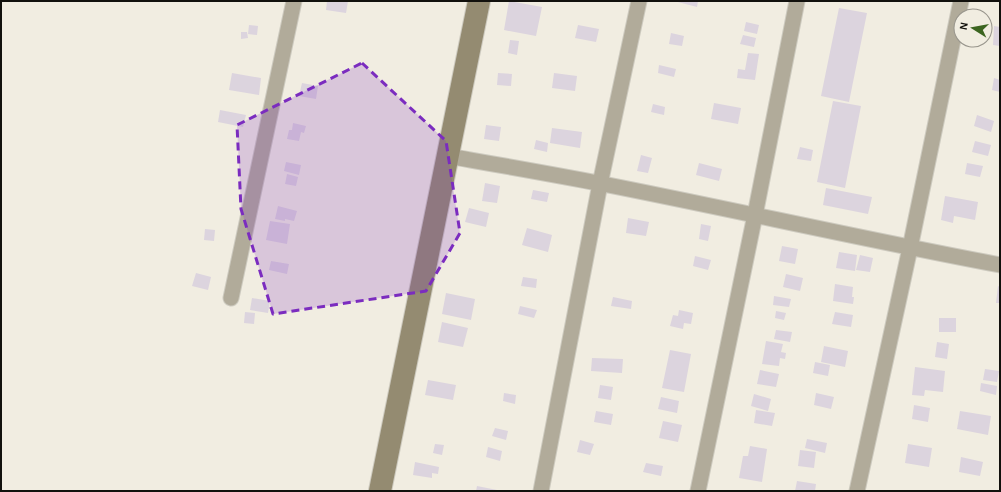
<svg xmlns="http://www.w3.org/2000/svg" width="1001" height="492" viewBox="0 0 1001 492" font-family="'Alegreya Sans',sans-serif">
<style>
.building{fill:#dcd4de}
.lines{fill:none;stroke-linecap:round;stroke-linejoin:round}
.minor-casing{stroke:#cdcabf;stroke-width:17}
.secondary-casing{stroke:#cdcabf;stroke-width:24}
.minor{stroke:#b1ab9a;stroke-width:15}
.secondary{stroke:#948b71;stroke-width:22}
.marked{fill:#7b2cbf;fill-opacity:0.2;stroke:#7b2cbf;stroke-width:3;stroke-dasharray:8 5;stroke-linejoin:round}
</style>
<rect width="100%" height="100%" fill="#f1ede1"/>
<path class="building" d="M327,1H348L346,13L326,10Z
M509,1L542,7L536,36L504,30Z
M674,1H698L697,7Z
M839,8L867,13L849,102L821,96Z
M746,22L759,25L757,34L744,31Z
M249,25L258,26L257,35L248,34Z
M578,25L599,29L596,42L575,38Z
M994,26L1000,27V46L993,45Z
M241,32H247L248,38L241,39Z
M671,33L684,36L682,46L669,44Z
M743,35L756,38L754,47L740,44Z
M510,40L519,41L517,55L508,53Z
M748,53L759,54L755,80L737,78L738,69L745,70Z
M659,65L676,69L674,77L658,73Z
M232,73L261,78L259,95L229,90Z
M498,73L512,74L511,86L497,85Z
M554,73L577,76L575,91L552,88Z
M994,78L1000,80V92L992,90Z
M302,83L318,86L316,99L299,96Z
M833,101L861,106L845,188L817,182Z
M714,103L741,108L738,124L711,119Z
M653,104L665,107L664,115L651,112Z
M220,110L246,115L243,127L218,122Z
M977,115L994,121L991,132L974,126Z
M293,123L306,126L304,133L301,132L299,141L287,139L289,130H292Z
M486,125L501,127L499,141L484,139Z
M552,128L582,132L580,148L550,143Z
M536,140L548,143L547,152L534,149Z
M975,141L991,145L988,156L972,152Z
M800,147L813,150L811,161L797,159Z
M641,155L652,158L648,173L637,171Z
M286,162L301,165L299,175L284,171Z
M699,163L722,169L719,181L696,175Z
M967,163L983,166L980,177L965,174Z
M287,174L298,177L296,186L285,184Z
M485,183L500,186L497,203L482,201Z
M826,188L872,197L868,214L823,205Z
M533,190L549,193L547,202L531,199Z
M945,196L978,202L975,220L954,216L953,223L941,220Z
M278,206L297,211L294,221L285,219V221L275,219Z
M469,208L489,213L486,227L465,222Z
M628,218L649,222L646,236L626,233Z
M270,221L290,224L287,244L266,240Z
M701,224L711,226L708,241L699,239Z
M527,228L552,235L548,252L522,245Z
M205,229L215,230L214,241L204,240Z
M782,246L798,249L795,264L779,261Z
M839,252L857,255L855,271L836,268Z
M860,255L873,258L870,272L856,270Z
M695,256L711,260L708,270L693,266Z
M271,261L289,264L287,274L269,270Z
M196,273L211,277L208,290L192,286Z
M786,274L803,278L800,291L783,287Z
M523,277L537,279L536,288L521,286Z
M835,284L853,287L852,297H854L853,304L833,301Z
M998,286L1000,287V303H996Z
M446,293L475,299L471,320L442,314Z
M774,296L791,299L789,307L773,305Z
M613,297L632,301L631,309L611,306Z
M252,298L270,301L268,313L250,310Z
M520,306L537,310L534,318L518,314Z
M679,310L693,313L691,324L684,323L683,329L670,326L673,315L678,316Z
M776,311L786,313L784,320L775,318Z
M245,312L255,313L254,324L244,323Z
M835,312L853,315L851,327L832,324Z
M939,318H956V332H939Z
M442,322L468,328L463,347L438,342Z
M776,330L792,332L790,342L774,339Z
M766,341L783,344L781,352L786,353L785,359L780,358L779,366L762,364Z
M937,342L949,344L947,359L935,357Z
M824,346L848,351L845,367L821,362Z
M670,350L691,354L684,392L662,388Z
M592,358L623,359L622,373L591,371Z
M815,362L830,365L828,376L813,373Z
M915,367L945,371L943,392L925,390L924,396L912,395Z
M985,369L999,371L997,382L983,380Z
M760,370L779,374L776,387L757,384Z
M428,380L456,385L453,400L425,395Z
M981,383L997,386L996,395L980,391Z
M600,385L613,387L611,400L598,398Z
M504,393L516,395L515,404L503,401Z
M816,393L834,397L831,409L814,405Z
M754,394L771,399L768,411L751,406Z
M661,397L679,401L677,413L658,409Z
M914,405L930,408L928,422L912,419Z
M756,410L775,413L772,426L754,423Z
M596,411L613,414L611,425L594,422Z
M960,411L991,416L988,435L957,429Z
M663,421L682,425L678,442L659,438Z
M495,428L508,431L506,440L492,436Z
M807,439L827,443L825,453L805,448Z
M580,440L594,444L590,455L577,452Z
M435,444L444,445L442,455L433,453Z
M908,444L932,448L929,467L905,463Z
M750,446L767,449L762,482L739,478L743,456H748Z
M488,447L502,451L500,461L486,457Z
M800,450L816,452L814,468L798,466Z
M961,457L983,462L980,476L959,472Z
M415,462L439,467L438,474L432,473V478L413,475Z
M646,463L663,466L661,476L643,472Z
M797,481L816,484L815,491H795Z
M477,486L497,490V491H476Z"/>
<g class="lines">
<g class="minor-casing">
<path id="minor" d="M448,156C499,165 551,174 603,184C735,210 867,240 1000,265
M231,298L294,1
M541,491L600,184L639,1
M698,491L755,215L797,1
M857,491L910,248L961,1"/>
</g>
<g class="secondary-casing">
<path id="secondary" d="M380,491L479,1"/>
</g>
<use href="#minor" class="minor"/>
<use href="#secondary" class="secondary"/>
</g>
<path class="marked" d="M362,63L446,141L460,233L426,291L273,314L241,209L237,125Z"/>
<rect width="1001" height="492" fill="none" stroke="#12110d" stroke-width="4"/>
<g transform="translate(973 28) rotate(281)"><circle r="19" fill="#f1ede1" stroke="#98958c"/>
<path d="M0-3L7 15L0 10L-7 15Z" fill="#3c6520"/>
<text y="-6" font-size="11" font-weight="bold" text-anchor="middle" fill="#12110d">N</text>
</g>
</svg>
